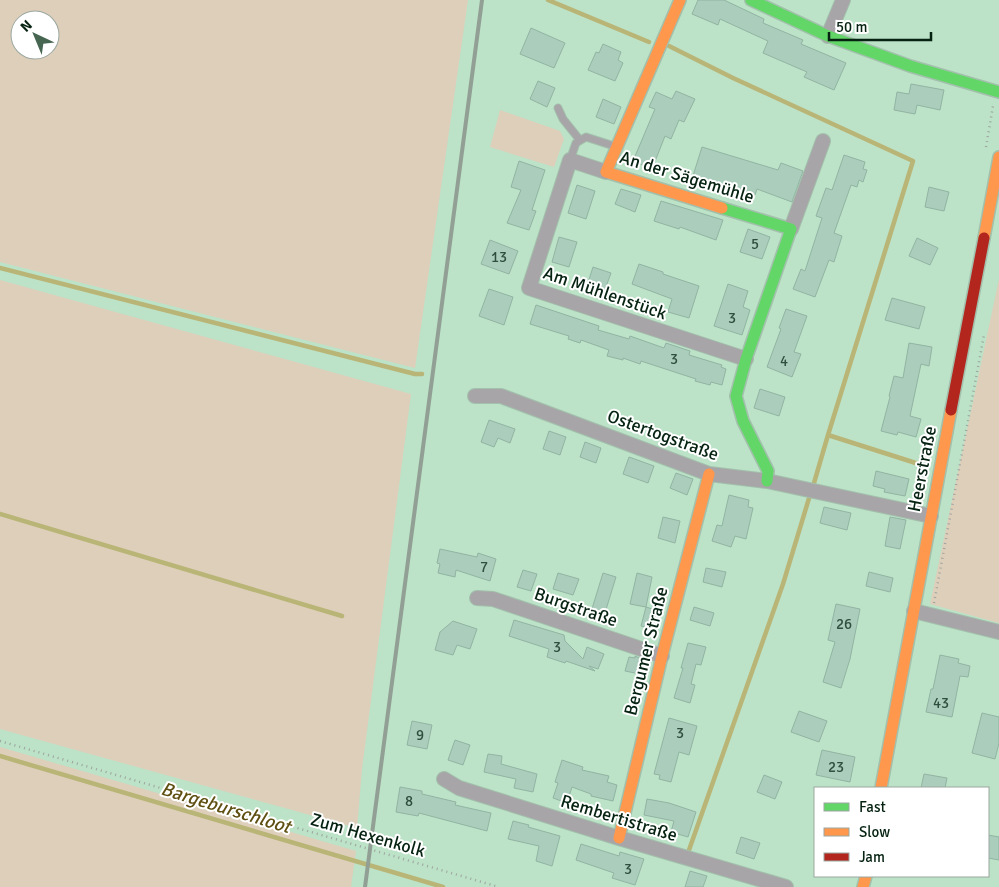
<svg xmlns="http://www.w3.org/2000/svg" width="999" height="887" viewBox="0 0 999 887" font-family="Signika,sans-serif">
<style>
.green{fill:#decfbb;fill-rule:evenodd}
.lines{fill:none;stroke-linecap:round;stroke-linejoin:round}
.stream{stroke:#b9b576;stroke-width:4.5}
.building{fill:#abcdbc;stroke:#91b4a3}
.lane-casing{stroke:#a2c0ac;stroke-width:9}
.street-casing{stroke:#a2c0ac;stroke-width:16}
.fast-casing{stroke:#a2c0ac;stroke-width:14}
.slow-casing{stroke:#a2c0ac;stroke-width:14}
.jam-casing{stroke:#a2c0ac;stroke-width:14}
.path{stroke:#9da49f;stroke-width:2.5;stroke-dasharray:1 4;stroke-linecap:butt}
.lane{stroke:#a8a5a8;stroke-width:7}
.street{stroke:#a8a5a8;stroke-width:14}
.fast{stroke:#63d668;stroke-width:11}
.slow{stroke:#ff974d;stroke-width:11}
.jam{stroke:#b3261e;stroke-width:11}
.rail{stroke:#919f95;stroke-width:4}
.labels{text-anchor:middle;stroke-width:4;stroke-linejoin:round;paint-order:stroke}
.number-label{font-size:15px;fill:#304e3d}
.street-label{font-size:18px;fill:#062312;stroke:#fff}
.water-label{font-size:19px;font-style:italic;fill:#5f4f12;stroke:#fff}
</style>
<rect width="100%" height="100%" fill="#bce2c7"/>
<path class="green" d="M0,0H468L415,368L0,262ZM20,20H50V50H20Z
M500,110L560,131L564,139L554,167L490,147Z
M999,279V623L930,604Z
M0,280L411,394L362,769L357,828L0,729Z
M0,747L356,851L351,887H0Z"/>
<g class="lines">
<path class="stream" d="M548,0L649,42
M669,46L733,78L913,161L828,435L922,465
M0,268L415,374H422
M814,483L828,435
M0,514L342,616
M0,756L443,887
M689,850L783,584L810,495"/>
</g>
<path class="building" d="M698,0H724L764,19L763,23L803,40L801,44L846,63L834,90L804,77L807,72L763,53L768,41L720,19L718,25L692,14Z
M531,28L565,43L554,68L520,54Z
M603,44L621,52L618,60L623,63L615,81L588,70L596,52L599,53Z
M538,81L555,88L547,107L530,99Z
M911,84L944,90L940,110L917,105L915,114L894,110L897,92L909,94Z
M676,91L695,99L684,122L679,120L671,139L665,136L652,169L633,161L655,109L649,107L656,92L672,99Z
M603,99L621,107L614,124L596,117Z
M702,147L778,170L781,163L803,171L792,202L757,189L755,195L715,183L714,186L692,179Z
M844,155L865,162L863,169L867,170L863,182L859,180L857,187L851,185L834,233L842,236L834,262L829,260L815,297L793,289L801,269L805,271L822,218L816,216L826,188L832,190Z
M519,161L545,170L532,210L536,211L529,230L507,223L521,190L511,187Z
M577,185L595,191L586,219L568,213Z
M929,187L949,192L944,211L925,207Z
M621,189L641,195L635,212L615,204Z
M661,201L723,220L716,240L680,227L679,229L654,221Z
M748,229L770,237L762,259L740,252Z
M559,237L577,242L569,267L552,262Z
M917,238L938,248L930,265L909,256Z
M490,240L518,251L509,274L481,264Z
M639,264L663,272V274L699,286L689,318L668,312L672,299L632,284Z
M593,267L611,273L603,295L586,289Z
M728,284L748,291L743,307L750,310L742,335L714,326Z
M489,289L513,297L504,325L479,316Z
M892,298L925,307L919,329L885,320Z
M536,305L599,326L598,330L629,339L630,336L664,348L666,343L690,351L689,355L722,365L721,367L726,369L722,385L711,382L710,385L695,381L696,379L641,361L640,364L623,358V360L607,356L609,350L581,340L580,343L568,339L569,336L530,324Z
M786,309L807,316L794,352L801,354L792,377L767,367L781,329L779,328Z
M909,343L932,347L929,366L921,364L910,416L921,419L916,437L898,432L897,435L881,431L890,397L889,396L894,376L903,378Z
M760,389L785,397L779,416L754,408Z
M489,420L515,429L510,443L498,438L494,447L481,442Z
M549,431L566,437L560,455L543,449Z
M585,442L601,448L596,463L580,457Z
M629,457L654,466L648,483L623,474Z
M876,471L909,479L905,496L884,492L885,489L873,486Z
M676,473L693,479L687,495L670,488Z
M729,495L749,500L748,507L753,508L746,539L735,536L731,547L712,541L717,525L722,526Z
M824,507L851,513L847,530L820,523Z
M663,517L680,521L675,543L658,538Z
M890,517L906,520L900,549L885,546Z
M440,549L477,557L478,553L496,559L490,581L456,570L455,577L438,573L440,564L437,563Z
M706,568L726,572L722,587L703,582Z
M523,570L537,574L531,591L517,587Z
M869,572L893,578L890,592L866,586Z
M558,573L579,579L573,595L553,589Z
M603,573L616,577L604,616L591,612Z
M637,573L652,577L646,607L630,604Z
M836,604L860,609L850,659L841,688L823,682L835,642L828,640Z
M646,607L659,611L654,629L641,626Z
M694,607L714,613L710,626L690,620Z
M514,620L564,635L565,641L583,659L587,647L604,654L598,669L589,666L595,671L566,661L565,663L547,657L549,649L509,636Z
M453,621L477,629L470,649L457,645L453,655L435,650L440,632Z
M688,643L706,647L701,665L696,664L691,684L695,685L690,703L674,698L683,668H681Z
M940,655L959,659L958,663L970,666L968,677L960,676L952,717L926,712L931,689H933Z
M635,656L648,662L645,675L625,671L629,657L635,658Z
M799,711L827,721L819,742L791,732Z
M982,713L999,717V743L995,759L972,753Z
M669,718L697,726L689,755L679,752L671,782L659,779L660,775L654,774Z
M412,721L432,725L427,749L407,745Z
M455,740L470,745L463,765L448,760Z
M822,750L855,757L850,782L816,775Z
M488,754L502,756L501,764L537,774L533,792L514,788L516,779L484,772Z
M562,760L583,767L582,770L609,776L607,782L617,785L613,801L591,796V794L572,787L567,803L553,798L558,783L555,782Z
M924,774L947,778L945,788H921Z
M764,775L782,782L775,799L757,792Z
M400,787L422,791V794L456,802L455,805L491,813L487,831L419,813L418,816L396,812Z
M647,799L669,803L696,812L688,837L671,832L674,821L644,815Z
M513,821L529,825L528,827L560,836L552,866L536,861L539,846L508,839Z
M988,835L999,837V860L988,858Z
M741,837L760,843L754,859L736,853Z
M581,844L619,856L620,852L644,859L635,885L612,878L614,873L576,860Z
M690,871L707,876L703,887H685Z"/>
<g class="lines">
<g class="lane-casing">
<path id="lane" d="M558,108L563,119L579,139
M570,160L576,143L586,137L614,146"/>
</g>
<g class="street-casing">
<path id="street" d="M828,36L843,0
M606,172L570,160L529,288L746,359
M791,229L823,141
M475,396H501L709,474L767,481L931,516
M477,598L493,599L662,656
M914,611L999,632
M444,779L459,788L619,838L786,887"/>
</g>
<g class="fast-casing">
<path id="fast" d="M751,0L828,36L910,66L999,92
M722,208L791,229L746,359L736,396L743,421L768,471L767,481"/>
</g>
<g class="slow-casing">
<path id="slow" d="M680,0L606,172L722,208
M984,238L999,157
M881,788L951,410
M619,838L662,656L709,474
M863,887L866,876"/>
</g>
<g class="jam-casing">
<path id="jam" d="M951,410L984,238"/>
</g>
<path class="path" d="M986,147L993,106
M934,603L984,335
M0,741L499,887"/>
<use href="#lane" class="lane"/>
<use href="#street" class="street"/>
<use href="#fast" class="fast"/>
<use href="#slow" class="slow"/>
<use href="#jam" class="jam"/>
<path class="rail" d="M365,887L482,0"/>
</g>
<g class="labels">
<g class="number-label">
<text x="755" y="249">5</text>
<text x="499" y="262">13</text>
<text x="732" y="323">3</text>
<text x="674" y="364">3</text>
<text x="784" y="366">4</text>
<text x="484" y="572">7</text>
<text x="844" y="629">26</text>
<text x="557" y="652">3</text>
<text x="941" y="708">43</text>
<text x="680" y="738">3</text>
<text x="420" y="740">9</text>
<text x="836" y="772">23</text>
<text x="409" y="806">8</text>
<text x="628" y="874">3</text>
</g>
<g class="street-label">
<text transform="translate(687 177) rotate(17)" y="6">An der Sägemühle</text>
<text transform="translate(605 293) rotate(19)" y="6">Am Mühlenstück</text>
<text transform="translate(663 435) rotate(20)" y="6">Ostertogstraße</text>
<text transform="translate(922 469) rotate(-79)" y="6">Heerstraße</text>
<text transform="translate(576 607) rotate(19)" y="6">Burgstraße</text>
<text transform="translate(646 651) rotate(-76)" y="6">Bergumer Straße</text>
<text transform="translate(619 818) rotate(17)" y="6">Rembertistraße</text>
<text transform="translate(368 835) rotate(16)" y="6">Zum Hexenkolk</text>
</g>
<g class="water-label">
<text transform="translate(226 807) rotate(17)" y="7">Bargeburschloot</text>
</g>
</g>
<rect x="814" y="787" width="175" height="90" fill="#ffffff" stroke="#9ba7a0"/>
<rect x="824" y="803" width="25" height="8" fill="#63d668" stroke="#9ba7a0"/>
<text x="859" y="812" font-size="15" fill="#062312">Fast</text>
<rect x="824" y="828" width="25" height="8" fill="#ff974d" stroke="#9ba7a0"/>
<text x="859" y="837" font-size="15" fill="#062312">Slow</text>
<rect x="824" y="853" width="25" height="8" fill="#b3261e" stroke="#9ba7a0"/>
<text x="859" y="862" font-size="15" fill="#062312">Jam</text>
<g transform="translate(35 35) rotate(316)"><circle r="24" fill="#ffffff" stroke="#9ba7a0"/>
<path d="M0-4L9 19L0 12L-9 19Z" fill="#466651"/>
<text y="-8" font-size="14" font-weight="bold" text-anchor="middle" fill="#062312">N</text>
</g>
<path d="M829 32v8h102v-8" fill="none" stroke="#062312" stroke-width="2.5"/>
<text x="836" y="32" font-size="15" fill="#062312" stroke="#ffffff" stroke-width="4" paint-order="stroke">50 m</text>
</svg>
